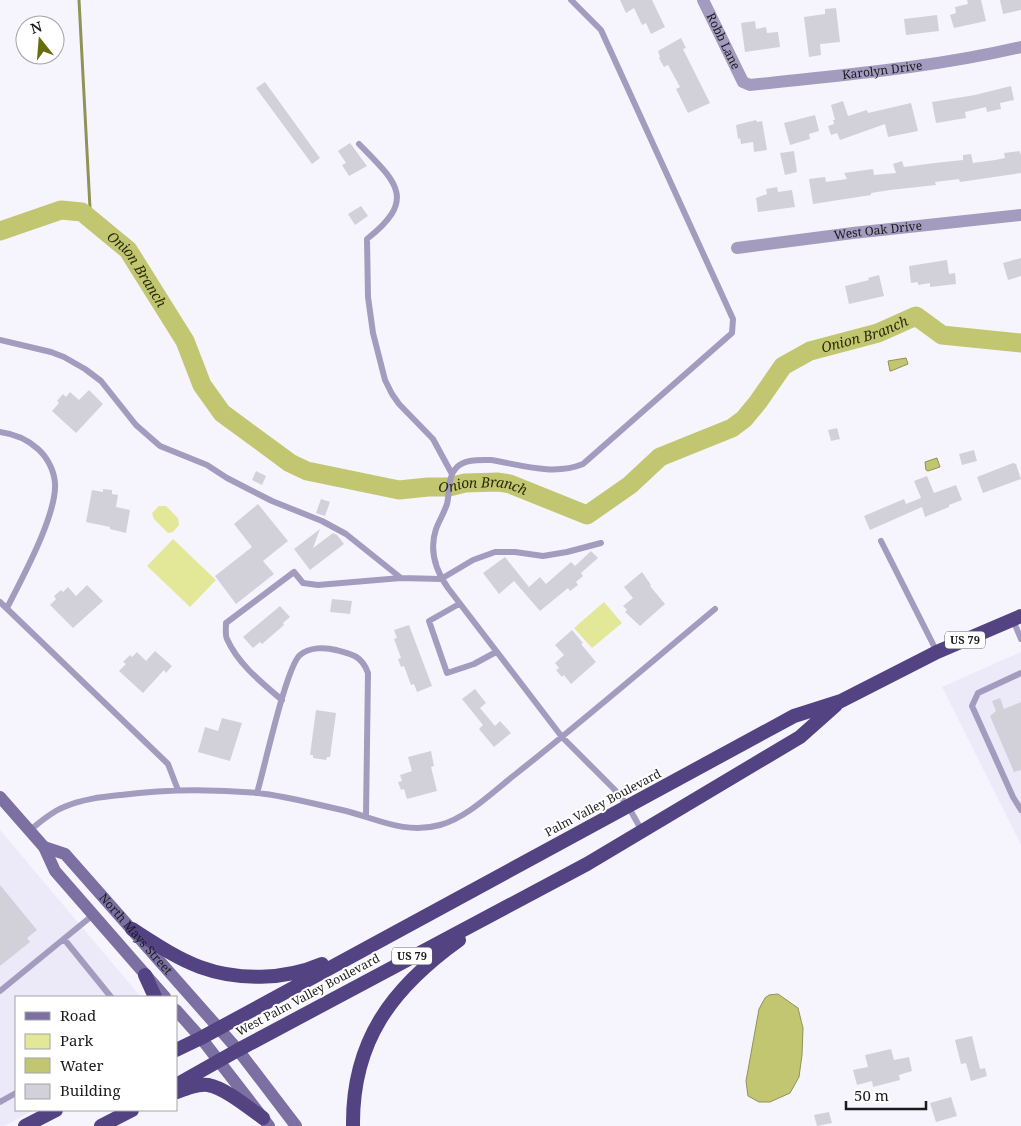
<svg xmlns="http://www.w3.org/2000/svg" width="1021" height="1126" viewBox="0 0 1021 1126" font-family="'Noto Serif',serif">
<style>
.built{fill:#ece9f9}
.green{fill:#e3e898}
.water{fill:#c2c670;stroke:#909357}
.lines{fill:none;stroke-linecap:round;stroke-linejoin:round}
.stream{stroke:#909357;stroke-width:3}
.river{stroke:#c2c670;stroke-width:19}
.building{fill:#d2d1d9}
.service{stroke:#a39cbe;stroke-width:6}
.minor{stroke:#a39cbe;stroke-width:12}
.secondary{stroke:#7b70a1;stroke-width:12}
.trunk{stroke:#544382;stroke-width:14}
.labels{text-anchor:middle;stroke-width:4;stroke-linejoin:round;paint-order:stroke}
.shield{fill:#fff;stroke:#5f5f62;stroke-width:1}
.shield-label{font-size:11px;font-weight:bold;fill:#1b1b1e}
.street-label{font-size:12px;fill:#1b1b1e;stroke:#fff}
.water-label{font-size:14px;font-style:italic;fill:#2c2d07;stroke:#fff}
</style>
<rect width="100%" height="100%" fill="#f6f5fe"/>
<path class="built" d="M1021,652V845L942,687Z
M0,830L141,997H16V1110H34L4,1126H0Z"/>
<path class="green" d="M159,506H166L178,518L179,525L173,532L168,533L154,519L152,513Z
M173,539L216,580L190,607L147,566Z
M604,602L622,623L592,648L574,628Z"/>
<path class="water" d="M906,358L908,364L891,371H890L888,361Z
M937,458L940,467L928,471L926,470L925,462Z
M778,994L798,1008L803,1028L802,1055L799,1077L790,1093L770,1102H759L748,1096L746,1081L759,1009L765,998L769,995Z"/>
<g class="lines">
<path class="stream" d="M79,0L90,208L89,218"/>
<path class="river" id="s1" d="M0,231L61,210L82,212L128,250L185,341L202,385L222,413L290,463L307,471L399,490L428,487H449L465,483L498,482L510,484L587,515L630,485L660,457L732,428L744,419L758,402L783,366L810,351L878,333L916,316L942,335L1021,343"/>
</g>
<path class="building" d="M620,0H652L665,27L651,34L646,23L642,25L634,8L626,13Z
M967,0H981L986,21L954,28L950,15L956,13L955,7L968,4Z
M1000,0H1021V10L1003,14Z
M836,8L840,42L820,44L821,55L809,57L804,17L825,14V9Z
M937,15L939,31L906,35L904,19Z
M755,21L756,29L766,27L767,33L778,32L780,47L745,52L741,23Z
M681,38L686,48L683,49L710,103L688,113L676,89L680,87L668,65L664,67L659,58L660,57L658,51Z
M265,82L320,158L312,164L256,88Z
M1011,86L1014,100L1000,103L1001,109L987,112L986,107L965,112L966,118L936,123L932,102L975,95Z
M843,101L848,116L867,110L868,113L911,103L918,131L888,137L885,124L840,140L837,133L831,135L828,126L834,124L833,120H835L831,105Z
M815,115L819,131L809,134L810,139L790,145L784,123Z
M756,120L757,122L762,121L767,150L754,152L753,142L741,144L740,138L738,139L736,125Z
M350,143L367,166L349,176L342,165L346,163L338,151Z
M794,151L797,172L785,175L780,153Z
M1019,151L1021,155V173L960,182L959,179L935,182L936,185L890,190L871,193V195L813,204L809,179L825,177L826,182L847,179L844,173L873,169L874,175L896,173L893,164L902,161L904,167L935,163L963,160V155L971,154L973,163L995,160L1005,158L1004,153Z
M777,187L778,192L792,190L795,207L758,212L756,198L767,194L766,189Z
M361,206L368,216L355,225L348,214Z
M1021,258V276L1008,280L1003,263Z
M947,260L949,274L955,273L956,284L930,287V283L918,285V282L911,283L909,266Z
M879,275L884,296L849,304L845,286L869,280L868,278Z
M89,390L103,404L76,433L52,411L59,403L57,401L63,394L66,397L70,392L79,400Z
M837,428L840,439L831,441L828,430Z
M974,450L977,461L962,465L959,454Z
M1013,463L1016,464L1021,479L983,493L977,477Z
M256,471L266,476L262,485L252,480Z
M927,476L934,493L956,485L962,500L949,505V507L925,517L922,507L870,530L864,516L904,499L906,504L921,498L914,481Z
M103,489L112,490V494L118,495L116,507L130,510L126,533L110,529V527L86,522L92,490L103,492Z
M321,499L330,502L325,516L316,513Z
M258,504L288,541L263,561L274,574L236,604L215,576L252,547L234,524Z
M320,529L313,548L333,533L337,535L344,544L310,570L294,549Z
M591,551L598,558L581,573L583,576L576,582L578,585L570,591L568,588L540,611L514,581L499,594L483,573L505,557L529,587L540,577L546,584L571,562L575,566Z
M642,572L651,585L650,586L665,604L640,626L625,612L627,610L623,606L633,598L624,587Z
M87,585L103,601L73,628L50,605L56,599L54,596L61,590L63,592L68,587L76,596Z
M332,599L352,601L350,614L330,612Z
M280,606L290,617L283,623L284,625L262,644L260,642L253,648L243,637Z
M409,625L432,686L417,692L414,684L411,685L404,666L401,667L398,659L401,658L394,639L397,638L394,630Z
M572,630L583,643L581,644L596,662L571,684L564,675L562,677L556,670L559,668L555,663L564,655L555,645Z
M155,651L172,666L166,673L164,670L143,693L119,671L126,664L123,662L130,655L132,657L137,652L146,661Z
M475,689L486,703L480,708L495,726L500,721L511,733L494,747L479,729L483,725L462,699Z
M1000,698L1004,709L1021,702V770L1014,772L990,716L996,711L992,701Z
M316,710L336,713L330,757H327L326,760L313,758V755H310Z
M222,718L242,723L230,761L198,752L205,727L218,731Z
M431,751L434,766L431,767L437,791L407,799L404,789L401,790L398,782L402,781L400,775L412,771L408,757Z
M0,885L37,930L27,938L30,942L0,966Z
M972,1036L980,1069L985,1068L987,1076L971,1081L966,1063L961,1064L955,1040Z
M891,1049L894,1060L909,1057L912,1071L899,1075L900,1080L873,1087L872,1081L857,1085L853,1070L868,1067L865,1055Z
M951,1097L957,1116L936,1122L930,1103Z
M829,1112L832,1123L817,1126L814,1115Z"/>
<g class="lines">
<path class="service" d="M571,0L601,30L733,319L732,333L583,464C554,476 521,465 491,460C479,460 466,459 457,467C447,477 450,492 447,504C444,513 439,521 436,529C429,550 436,571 448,588L562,737L614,789L628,806L642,831
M359,144C396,182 418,199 367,239L368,297L373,333L385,380L392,394L399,404L433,439L452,474
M0,340L51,352L64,357L85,369L101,381L136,425L160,446L207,465L227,478L272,501L322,521L346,534L401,578
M0,432C15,434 27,439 38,449C47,457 54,470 55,483C57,515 22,578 7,608
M881,541L937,652
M0,602L168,764L178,790
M459,604L429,621L447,673L474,664L496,652
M1013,620L1021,639
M1021,673L978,693L972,706L1013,797L1021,810
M282,700C262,683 238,664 227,639C225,635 226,628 226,623L294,572L303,583L318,585L401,578L441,579L473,560L495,552H515L543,556L567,552L601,543
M257,793C264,770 286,667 300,655C309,647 325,647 336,650C352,654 362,656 368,673L366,816
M29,831C40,822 51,812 64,807C82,799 102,797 121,795C166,789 212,789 258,793C286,796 314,804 342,810C376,818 404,835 440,825C467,818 495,790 517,773C584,720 649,664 715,609
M64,939L111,997
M0,991L93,915
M0,1102L16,1093"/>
<g class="minor">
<path id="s2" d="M703,0L743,82L750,85C841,75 932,68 1021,47"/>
<path id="s3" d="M737,248L853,233L1021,215"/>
</g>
<g class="secondary">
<path d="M0,797L44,847L55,871L165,997"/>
<path id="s4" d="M44,847L65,854L238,1050L296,1126"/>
<path d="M176,1010L201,1038L269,1126"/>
</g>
<path class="trunk" d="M132,929C154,943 176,958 200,967C238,981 285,980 322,964
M145,975L155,997
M176,1050L201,1038L794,716L841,701L937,652L1021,616
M176,1085L238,1050L587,864L800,737L836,705
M177,1092C187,1088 197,1084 208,1085C225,1088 249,1108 263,1118
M25,1126L56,1110
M101,1126L132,1110
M353,1126C352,1041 392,988 459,940"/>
</g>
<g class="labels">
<g class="shield">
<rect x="945" y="631.5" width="40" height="17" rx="4"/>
<rect x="392" y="947.5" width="40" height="17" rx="4"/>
</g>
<g class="shield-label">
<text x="965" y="644">US 79</text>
<text x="412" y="960">US 79</text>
</g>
<g class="street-label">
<text dy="4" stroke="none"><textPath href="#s2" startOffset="46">Robb Lane</textPath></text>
<text dy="4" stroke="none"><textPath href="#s2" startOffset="232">Karolyn Drive</textPath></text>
<text dy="4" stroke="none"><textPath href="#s3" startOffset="142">West Oak Drive</textPath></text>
<text transform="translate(603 803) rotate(-28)" y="4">Palm Valley Boulevard</text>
<text dy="4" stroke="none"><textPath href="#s4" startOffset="129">North Mays Street</textPath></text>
<text transform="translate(308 995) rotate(-28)" y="4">West Palm Valley Boulevard</text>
</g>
<g class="water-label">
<text dy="5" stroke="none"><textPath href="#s1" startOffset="166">Onion Branch</textPath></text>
<text dy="5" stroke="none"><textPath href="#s1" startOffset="1066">Onion Branch</textPath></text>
<text dy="5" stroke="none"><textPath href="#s1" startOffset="616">Onion Branch</textPath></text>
</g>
</g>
<rect x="15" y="996" width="162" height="115" fill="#ffffff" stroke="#a4a4a5"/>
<rect x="25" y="1012" width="25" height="8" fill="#7b70a1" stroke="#a4a4a5"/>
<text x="60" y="1021" font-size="15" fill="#1b1b1e">Road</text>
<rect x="25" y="1034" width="25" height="15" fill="#e3e898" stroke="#a4a4a5"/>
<text x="60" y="1046" font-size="15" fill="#1b1b1e">Park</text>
<rect x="25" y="1058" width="25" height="15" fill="#c2c670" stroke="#a4a4a5"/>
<text x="60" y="1071" font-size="15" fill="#1b1b1e">Water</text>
<rect x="25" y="1084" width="25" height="15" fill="#d2d1d9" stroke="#a4a4a5"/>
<text x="60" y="1096" font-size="15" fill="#1b1b1e">Building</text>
<g transform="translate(40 40) rotate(343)"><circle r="24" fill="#ffffff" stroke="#a4a4a5"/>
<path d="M0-4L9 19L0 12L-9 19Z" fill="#696c0d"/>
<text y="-8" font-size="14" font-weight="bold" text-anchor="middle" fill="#1b1b1e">N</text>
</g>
<path d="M846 1101v8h80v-8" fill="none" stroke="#1b1b1e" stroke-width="2.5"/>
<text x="854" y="1101" font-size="15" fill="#1b1b1e" stroke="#ffffff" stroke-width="4" paint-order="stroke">50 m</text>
</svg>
